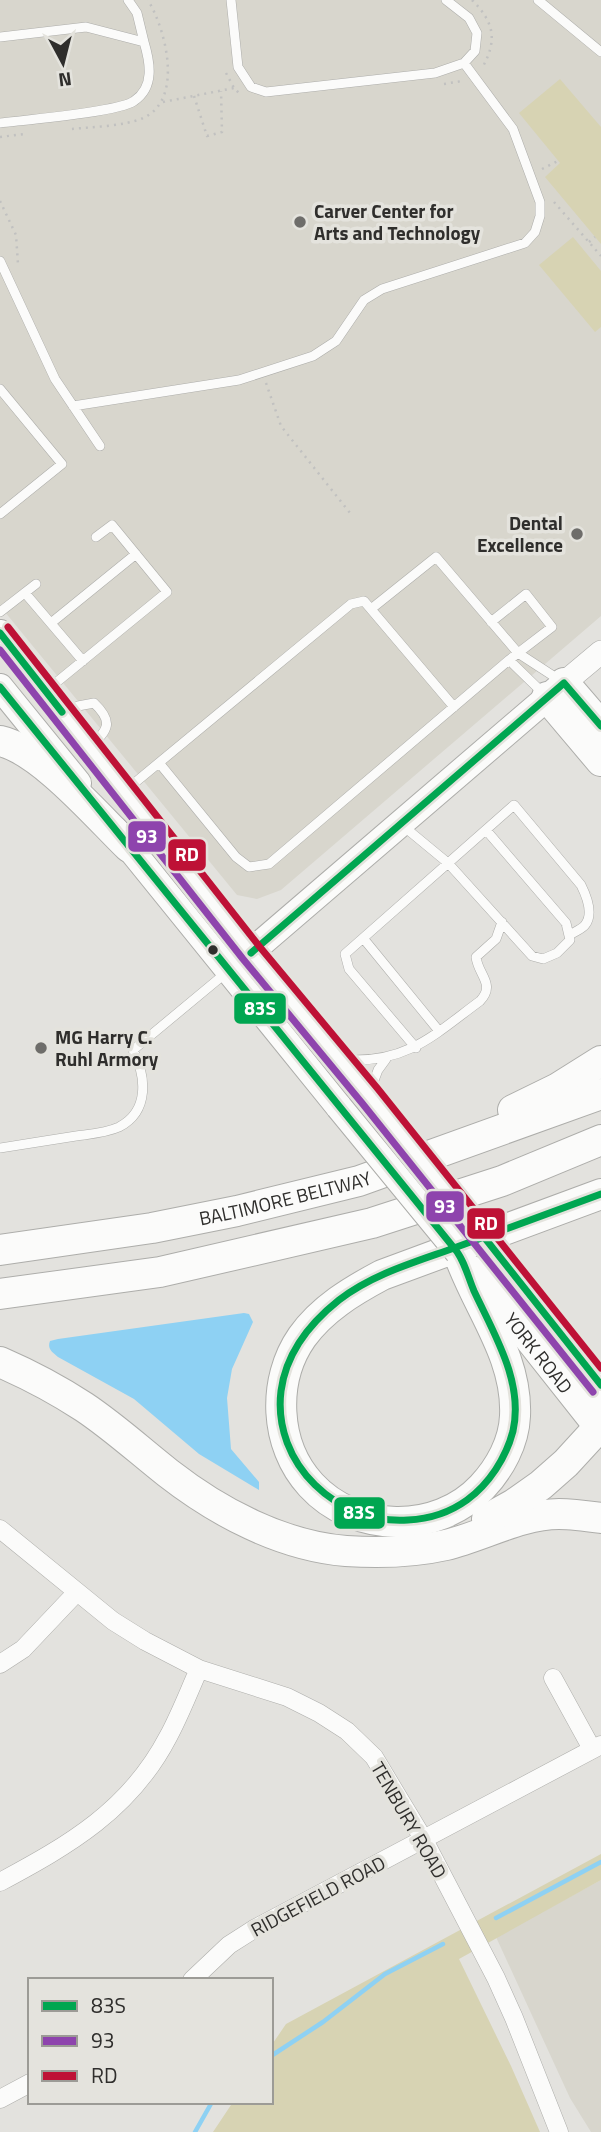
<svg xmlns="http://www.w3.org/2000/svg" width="601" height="2132" viewBox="0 0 601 2132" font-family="'Titillium Web',sans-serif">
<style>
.built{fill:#d8d6cd}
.green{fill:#d7d3b3}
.water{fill:#8ed1f3}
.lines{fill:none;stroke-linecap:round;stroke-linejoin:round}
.stream{stroke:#8ed1f3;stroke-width:4.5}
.lane-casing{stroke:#adadaa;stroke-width:10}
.street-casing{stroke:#adadaa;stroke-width:19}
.secondary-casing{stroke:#adadaa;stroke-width:24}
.primary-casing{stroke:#adadaa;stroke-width:28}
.highway-casing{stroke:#adadaa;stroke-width:32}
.path{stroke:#c1c1c0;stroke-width:2.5;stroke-dasharray:2 5;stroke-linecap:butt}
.lane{stroke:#fbfbfa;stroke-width:9}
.street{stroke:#fbfbfa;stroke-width:18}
.secondary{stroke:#fbfbfa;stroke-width:23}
.primary{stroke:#fbfbfa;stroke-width:26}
.highway{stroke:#fbfbfa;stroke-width:30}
.primary-bridge-casing{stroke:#adadaa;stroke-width:28;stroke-linecap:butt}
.primary-bridge{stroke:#fbfbfa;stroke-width:26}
.bus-1-casing{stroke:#e4e3dd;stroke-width:12}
.bus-2-casing{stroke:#e4e3dd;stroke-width:12}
.bus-3-casing{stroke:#e4e3dd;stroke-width:12}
.bus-1{stroke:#00a651;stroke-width:7}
.bus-2{stroke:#8e44ad;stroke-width:7}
.bus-3{stroke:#be1136;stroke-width:7}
.poi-dot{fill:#6e6d6a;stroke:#e4e3dd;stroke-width:2.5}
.bus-dot{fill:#2f2e2c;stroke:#e4e3dd;stroke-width:2.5}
.labels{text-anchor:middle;stroke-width:7;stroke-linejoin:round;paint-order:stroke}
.poi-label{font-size:19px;font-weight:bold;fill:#2f2e2c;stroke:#e4e3dd;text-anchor:start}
.street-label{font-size:19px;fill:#2f2e2c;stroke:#e4e3dd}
.line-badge{stroke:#e4e3dd;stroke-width:2.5}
.badge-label{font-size:19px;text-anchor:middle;font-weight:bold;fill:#fff}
</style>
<rect width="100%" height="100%" fill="#e3e2de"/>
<path class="built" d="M0,0H601V616L281,890L257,899L237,895L0,606Z
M601,1880V2132H591L570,2098L496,1937Z"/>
<path class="green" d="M560,79L601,127V244L545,177L560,163L519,113Z
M573,237L601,271V327L595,332L539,265Z
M601,1854V1880L459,1959L511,2066L540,2132H213L233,2102H271V2046L286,2024Z"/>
<path class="water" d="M244,1313L249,1314L253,1322L232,1369L227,1398L231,1449L259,1482V1490L199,1454L134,1399L58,1357C52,1352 47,1349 50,1341L58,1339Z"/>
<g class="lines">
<path class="stream" d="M496,1918L601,1862
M271,2056L323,2022L385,1974L443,1944
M195,2132L212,2102"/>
<g class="lane-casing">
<path id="lane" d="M128,0L137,13L144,42
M231,0L238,67L251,87L266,92L435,73L464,63L475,51L477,33L469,18L446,0
M538,0L601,52
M0,37L86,27L144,42C150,62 155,87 134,101C119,112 25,120 0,123
M0,261L55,379L100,446
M0,389L62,464L0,514
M73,406L239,380L313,356L336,341L364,300L382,289L525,243L535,232L540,216V202L513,129L464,63
M25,593L83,661
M371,609L436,557L518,653L561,681
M0,612L36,584
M51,623L136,554
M509,660L545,695
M47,690L167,592L112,525L96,537
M66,713L78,706L94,703C114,722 108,730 91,746
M160,764L236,857L249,867L269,864L509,660L552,627L526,594L491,622
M126,790L351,604L364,601L454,707
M402,825L448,863L532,956L543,959L557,953L570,940L566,923L486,830
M363,938L439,1031
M416,1048L349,969L345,954L514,805L581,885C586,895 594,914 585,925C582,929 574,932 570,935
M349,1060C409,1062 435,1034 480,1001C496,984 478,975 476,957L496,939L502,922
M370,1091L378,1070L386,1059
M0,1148C25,1144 51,1140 76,1136C90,1134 106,1133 119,1127C150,1111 146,1076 133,1050L227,972"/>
</g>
<g class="street-casing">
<path id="street" d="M0,1529L113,1621L145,1641L199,1669L287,1697L319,1713L347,1731L374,1757L424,1840L496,1978L514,2018L559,2132
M0,1664L23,1649L77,1592
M553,1678L592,1749
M0,1882C69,1845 130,1810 168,1737C180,1715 189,1691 199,1669
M192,1980L229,1945L254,1929L601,1745
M0,2099L30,2083"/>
</g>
<g class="secondary-casing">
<path id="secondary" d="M564,683L601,652"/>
</g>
<g class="primary-casing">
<g id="primary">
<path d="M0,633L251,953L370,1096"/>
<path d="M0,687L78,783"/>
<path d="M115,830L339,1107"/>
<path d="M238,963L562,685"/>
<path d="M506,1265L601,1385"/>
<path id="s1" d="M472,1269L601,1432"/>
</g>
</g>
<g class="highway-casing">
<g id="highway">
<path d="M564,683L601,726"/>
<path d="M547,697L601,761"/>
<path d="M0,741C41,750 98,817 129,847"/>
<path d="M513,1110L558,1088L601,1061"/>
<path id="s2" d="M0,1250L152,1228L237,1211L359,1181L601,1094"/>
<path d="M458,1252C476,1306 518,1355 515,1416C514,1442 500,1468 482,1487C437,1535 355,1533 311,1485C274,1445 272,1380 302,1337C322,1309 352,1291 382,1275L601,1194"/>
<path d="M0,1294L160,1272L372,1223L502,1181L601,1140"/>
<path d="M0,1362C30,1375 58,1390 84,1407C114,1427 140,1451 168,1473C218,1512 282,1546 346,1551C378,1553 415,1552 446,1545C483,1536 521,1514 559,1514C573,1514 587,1516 601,1518"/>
<path d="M487,1519L514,1504L541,1485L566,1463L598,1428L601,1385"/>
</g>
</g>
<path class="path" d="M472,0C494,22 498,40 482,68
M226,73L234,88L239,93
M444,84L462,81
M194,96L207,136L222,132L221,91
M163,102L234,88
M72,129C91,127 126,126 143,118C184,100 166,30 148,0
M0,137L24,134
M542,169L558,161
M0,201L16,235L18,264L15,265
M554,202L601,256
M589,242L595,237
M266,383L281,426L350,513"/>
<use href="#lane" class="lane"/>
<use href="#street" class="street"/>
<use href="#secondary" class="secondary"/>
<use href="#primary" class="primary"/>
<use href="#highway" class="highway"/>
<g class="primary-bridge-casing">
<path id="primary-bridge" d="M370,1096L506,1265
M339,1107L458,1252"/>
</g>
<use href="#primary-bridge" class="primary-bridge"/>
<g class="bus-1-casing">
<path id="bus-1" d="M0,633L62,712
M0,687L454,1248
M251,953L564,683L601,726
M469,1218L601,1385
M454,1248C464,1259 468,1277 474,1291C494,1334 524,1382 513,1431C506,1458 489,1484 467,1500C449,1513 430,1519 408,1520C338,1525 272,1464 281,1391C286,1353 310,1323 339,1300C373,1274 415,1262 454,1248Z
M454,1248L601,1194"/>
</g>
<g class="bus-2-casing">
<path id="bus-2" d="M0,650L243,959L362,1103L593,1392"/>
</g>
<g class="bus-3-casing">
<path id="bus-3" d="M8,627L259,946L378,1089L601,1368"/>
</g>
<use href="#bus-1" class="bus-1"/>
<use href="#bus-2" class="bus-2"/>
<use href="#bus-3" class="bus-3"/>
</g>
<g class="poi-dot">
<circle cx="300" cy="222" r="7"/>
<circle cx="577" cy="534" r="7"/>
<circle cx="41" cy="1048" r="7"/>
</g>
<circle class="bus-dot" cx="213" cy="950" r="6"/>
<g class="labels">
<g class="poi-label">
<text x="314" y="218">Carver Center for<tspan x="314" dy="22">Arts and Technology</tspan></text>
<text x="563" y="530" text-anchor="end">Dental<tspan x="563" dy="22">Excellence</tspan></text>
<text x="55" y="1044">MG Harry C.<tspan x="55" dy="22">Ruhl Armory</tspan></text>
</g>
<g class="street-label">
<text dy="7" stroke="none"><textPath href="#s2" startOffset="290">BALTIMORE BELTWAY</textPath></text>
<text dy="7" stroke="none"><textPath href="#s1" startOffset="107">YORK ROAD</textPath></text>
<text transform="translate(409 1820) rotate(60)" y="7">TENBURY ROAD</text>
<text transform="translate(318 1896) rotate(-28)" y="7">RIDGEFIELD ROAD</text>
</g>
</g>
<g class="line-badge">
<rect x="127" y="820" width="40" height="33" rx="7" fill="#8e44ad"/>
<rect x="167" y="838" width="40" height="34" rx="7" fill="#be1136"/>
<rect x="233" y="992" width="54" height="33" rx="7" fill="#00a651"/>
<rect x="425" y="1190" width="40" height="33" rx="7" fill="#8e44ad"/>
<rect x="466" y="1207" width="40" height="33" rx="7" fill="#be1136"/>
<rect x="333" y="1496" width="53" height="34" rx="7" fill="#00a651"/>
</g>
<g class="badge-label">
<text x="147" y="843">93</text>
<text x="187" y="861">RD</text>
<text x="260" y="1015">83S</text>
<text x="445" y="1213">93</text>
<text x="486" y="1230">RD</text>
<text x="359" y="1519">83S</text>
</g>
<rect x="28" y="1978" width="245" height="126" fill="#e4e3dd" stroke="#9c9b96" stroke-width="2"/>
<rect x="42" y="2001" width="35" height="10" fill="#00a651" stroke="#9c9b96" stroke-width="2"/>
<text x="91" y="2013" font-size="21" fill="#2f2e2c">83S</text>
<rect x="42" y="2036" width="35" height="10" fill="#8e44ad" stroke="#9c9b96" stroke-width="2"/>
<text x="91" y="2048" font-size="21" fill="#2f2e2c">93</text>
<rect x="42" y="2071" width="35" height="10" fill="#be1136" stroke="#9c9b96" stroke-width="2"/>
<text x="91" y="2083" font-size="21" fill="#2f2e2c">RD</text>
<g transform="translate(63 63) rotate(173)" stroke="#e4e3dd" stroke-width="5" paint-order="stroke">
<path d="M0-5L12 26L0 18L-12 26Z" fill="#2f2e2c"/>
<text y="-10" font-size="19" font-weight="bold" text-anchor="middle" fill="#2f2e2c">N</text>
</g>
</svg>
